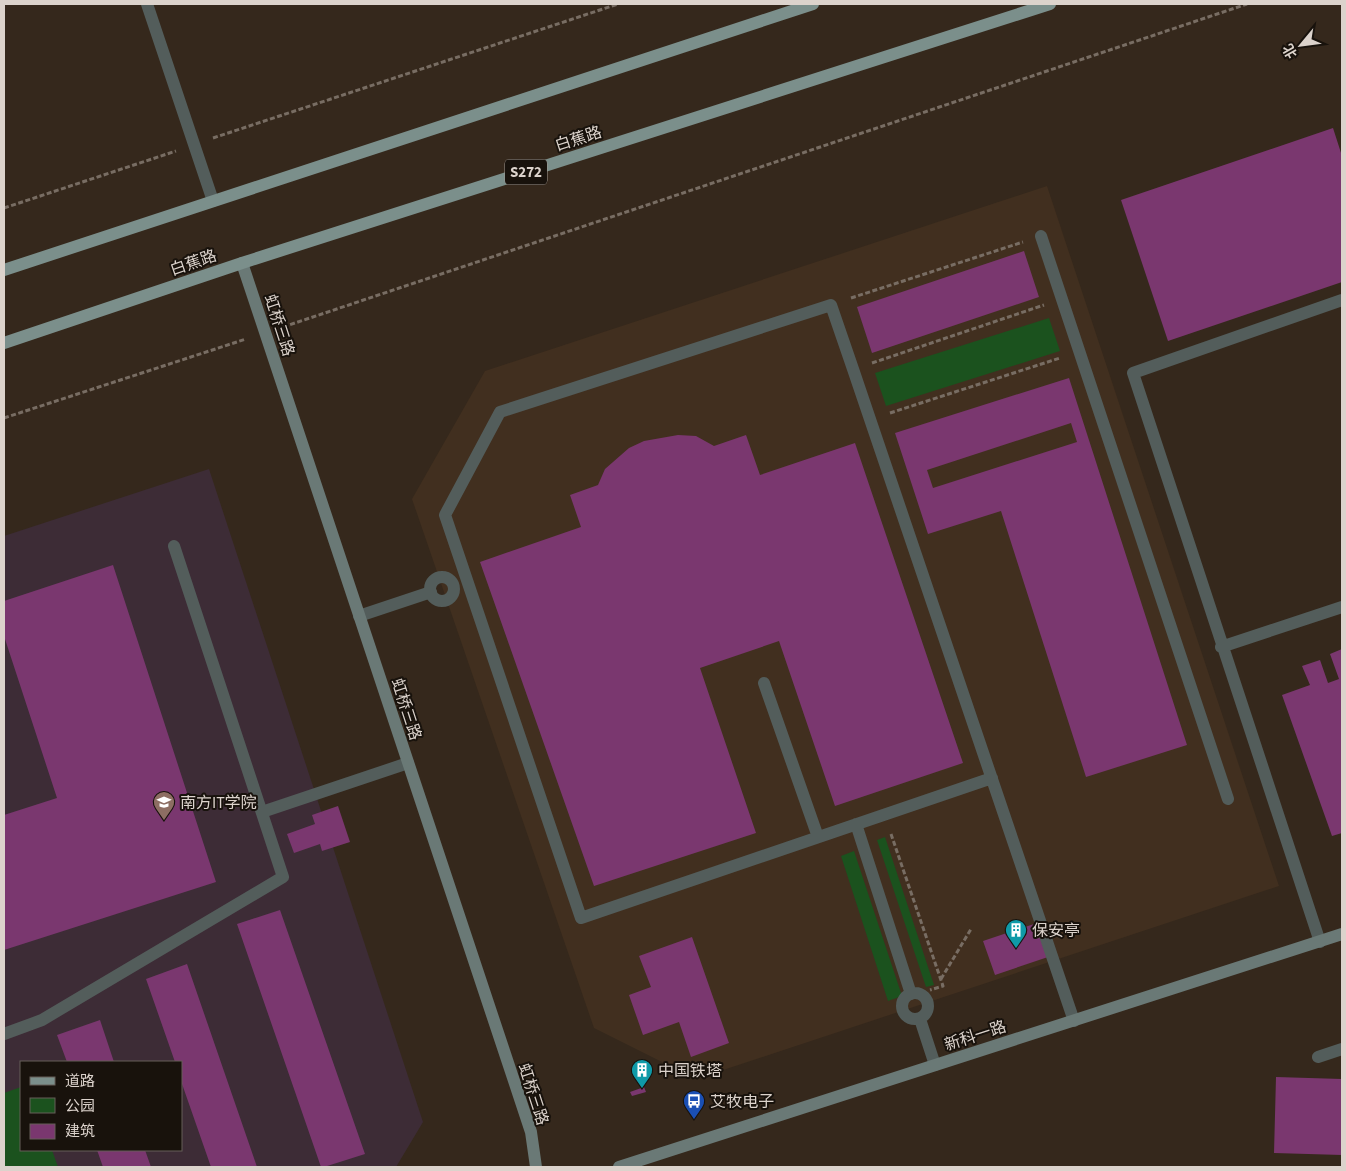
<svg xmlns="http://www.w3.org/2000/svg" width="1346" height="1171" viewBox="0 0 1346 1171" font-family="'Source Sans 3','Noto Sans SC',sans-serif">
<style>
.built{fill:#412f1f}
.education{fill:#3d2c36;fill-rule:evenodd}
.green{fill:#1b521e}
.building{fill:#7a376f;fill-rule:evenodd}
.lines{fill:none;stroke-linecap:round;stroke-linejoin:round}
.path{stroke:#786d63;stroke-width:3;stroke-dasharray:5 2.5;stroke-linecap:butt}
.lane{stroke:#535d5b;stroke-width:12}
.street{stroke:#535d5b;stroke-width:12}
.secondary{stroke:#6a7976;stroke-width:12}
.primary{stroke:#7b8f8b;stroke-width:12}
.labels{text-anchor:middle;stroke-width:4;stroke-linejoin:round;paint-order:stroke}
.shield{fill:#18120c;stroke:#a19992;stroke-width:1}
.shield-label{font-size:15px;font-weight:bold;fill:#dcd3cc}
.street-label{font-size:16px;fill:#dcd3cc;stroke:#18120c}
.poi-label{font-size:16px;fill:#dcd3cc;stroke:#18120c;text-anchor:start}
</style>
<rect width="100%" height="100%" fill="#35281c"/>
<path class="built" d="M1047,186L1279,886L696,1079L594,1028L412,499L485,371Z"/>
<path class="education" d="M209,469L423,1122L396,1167H4V536ZM21,1062H181V1150H21Z"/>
<path class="green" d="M1049,318L1060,351L886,406L875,373Z
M885,837L934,985L926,987L877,840Z
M854,851L902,996L888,1001L841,856Z
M21,1087V1150H52L58,1167H4V1093Z"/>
<path class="building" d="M1333,128L1342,156V282L1168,341L1121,200Z
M1024,251L1039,297L872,353L857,307Z
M1069,378L1187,745L1086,777L1001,511L928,534L895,433ZM1071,423L1077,442L933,488L927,470Z
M678,435L696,436L714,446L746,435L760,475L855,443L963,763L835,806L779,641L700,668L756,833L594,886L480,562L581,527L570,495L598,485L605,469L629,448L644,441Z
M113,565L216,882L4,950V815L57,798L4,636V601Z
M1342,649V833L1332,836L1282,695L1310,685L1302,666L1320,660L1328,683L1339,679L1330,654Z
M338,806L350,842L322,851L320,844L294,853L287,834L315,824L312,815Z
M280,910L365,1154L324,1167H321L237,924Z
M1037,923L1048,957L995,975L983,941Z
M692,937L729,1043L691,1057L679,1022L643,1035L629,995L651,987L639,956Z
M187,964L257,1167H211L181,1081V1062H175L146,979Z
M100,1020L114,1062H67L57,1035Z
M1276,1077L1342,1079V1155L1274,1153Z
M644,1087L646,1092L632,1096L630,1092Z
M97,1150H145L151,1167H103Z"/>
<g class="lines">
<path class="path" d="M213,138L618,4
M4,208L176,151
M851,298L1023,242
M283,327L1247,4
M872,363L1044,305
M890,413L1060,358
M4,418L246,339
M891,834L943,986L930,990
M941,979L971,929"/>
<path class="lane" d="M1041,236L1228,799
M430 589a12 12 0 1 1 24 0a12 12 0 1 1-24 0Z
M359,616L431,592
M1221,647L1342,607
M764,683L818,837
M992,778L581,918L445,515L500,412L831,305L853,369L1074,1021
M262,812L408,763
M856,824L911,994
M1320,942L1133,373L1342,300
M902 1006a13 13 0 1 1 26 0a13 13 0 1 1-26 0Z
M920,1019L935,1065
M4,1034L42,1020L283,877L174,546
M1318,1057L1342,1049"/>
<path class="street" d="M147,4L213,201"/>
<path class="secondary" d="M242,263L531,1132L536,1167
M619,1167L1342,934"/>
<path class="primary" d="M4,270L813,4
M4,343L242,263L1050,4"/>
</g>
<defs>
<g id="university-pin" transform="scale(1.125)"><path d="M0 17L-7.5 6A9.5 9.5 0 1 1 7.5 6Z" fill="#8d6e63" stroke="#18120c"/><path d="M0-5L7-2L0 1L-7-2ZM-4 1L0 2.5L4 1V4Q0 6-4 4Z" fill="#fff"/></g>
<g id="building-pin" transform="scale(1.125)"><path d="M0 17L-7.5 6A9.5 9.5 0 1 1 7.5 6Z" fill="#0f9aa8" stroke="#18120c"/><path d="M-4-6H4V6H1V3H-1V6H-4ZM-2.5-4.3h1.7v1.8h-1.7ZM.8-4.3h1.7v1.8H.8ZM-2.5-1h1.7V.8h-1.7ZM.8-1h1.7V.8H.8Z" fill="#fff"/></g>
<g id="bus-pin" transform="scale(1.125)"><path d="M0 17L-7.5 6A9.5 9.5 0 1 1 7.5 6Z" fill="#1a4fb4" stroke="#18120c"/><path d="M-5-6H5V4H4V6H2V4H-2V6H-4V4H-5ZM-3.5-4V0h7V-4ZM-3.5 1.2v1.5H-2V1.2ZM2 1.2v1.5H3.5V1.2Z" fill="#fff"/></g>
</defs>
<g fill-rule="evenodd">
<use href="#university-pin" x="164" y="802"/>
<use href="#building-pin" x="1016" y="930"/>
<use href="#building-pin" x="642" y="1070"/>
<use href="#bus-pin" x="694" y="1101"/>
</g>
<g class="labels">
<rect class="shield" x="505" y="159.5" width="42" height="25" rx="4"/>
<g class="shield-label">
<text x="526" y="177">S272</text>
</g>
<g class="street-label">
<text transform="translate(578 138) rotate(-18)" y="6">白蕉路</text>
<text transform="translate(193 262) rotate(-19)" y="6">白蕉路</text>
<text transform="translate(280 325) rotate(72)" y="6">虹桥三路</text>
<text transform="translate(407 709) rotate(72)" y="6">虹桥三路</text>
<text transform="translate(975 1035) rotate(-18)" y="6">新科一路</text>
<text transform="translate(534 1094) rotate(72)" y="6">虹桥三路</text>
</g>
<g class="poi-label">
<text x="180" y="808">南方IT学院</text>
<text x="1032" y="936">保安亭</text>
<text x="658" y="1076">中国铁塔</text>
<text x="710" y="1107">艾牧电子</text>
</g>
</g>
<rect width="1346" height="1171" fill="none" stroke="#dcd3cc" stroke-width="10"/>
<rect x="20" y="1061" width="162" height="90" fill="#18120c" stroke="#665f59"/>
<rect x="30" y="1077" width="25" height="8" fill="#7b8f8b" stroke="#665f59"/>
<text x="65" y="1086" font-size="15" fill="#dcd3cc">道路</text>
<rect x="30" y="1098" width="25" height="15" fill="#1b521e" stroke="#665f59"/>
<text x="65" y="1111" font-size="15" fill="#dcd3cc">公园</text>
<rect x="30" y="1124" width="25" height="15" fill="#7a376f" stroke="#665f59"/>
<text x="65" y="1136" font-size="15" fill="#dcd3cc">建筑</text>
<g transform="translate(1301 45) rotate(241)" stroke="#18120c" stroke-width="4" paint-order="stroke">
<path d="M0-4L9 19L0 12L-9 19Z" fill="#dcd3cc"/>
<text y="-8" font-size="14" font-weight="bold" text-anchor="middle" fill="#dcd3cc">北</text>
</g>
</svg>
